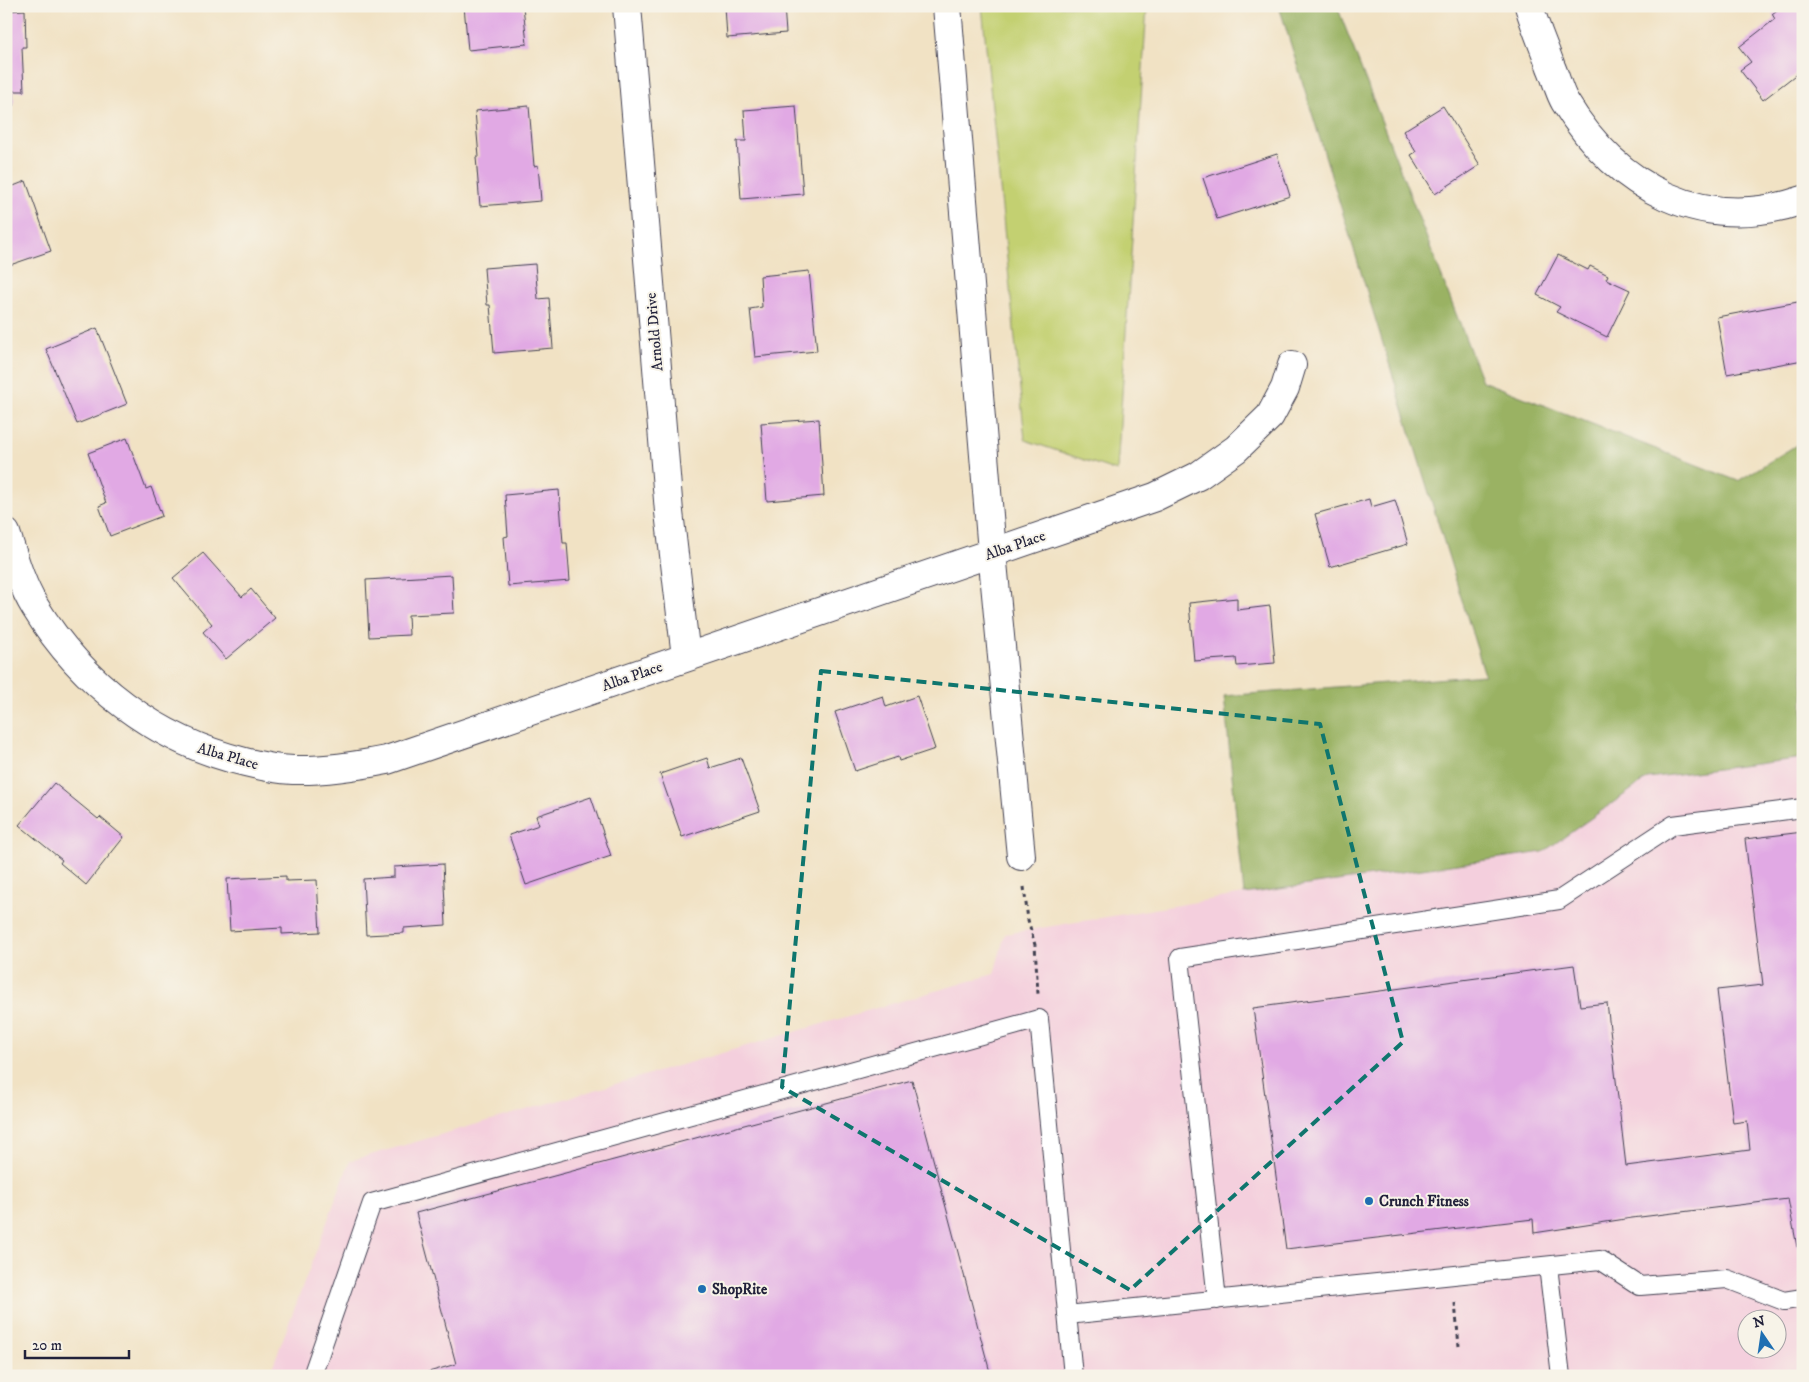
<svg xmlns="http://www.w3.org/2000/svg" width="1809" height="1382" viewBox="0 0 1809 1382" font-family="'IM FELL DW Pica',serif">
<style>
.built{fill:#f4cfdd;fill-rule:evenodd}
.green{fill:#c3d071;stroke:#727956}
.forest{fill:#9ab263;stroke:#5e6a4f}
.building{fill:#e1a9e4}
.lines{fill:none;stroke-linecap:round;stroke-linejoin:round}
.service-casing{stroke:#413f50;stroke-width:20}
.minor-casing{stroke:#413f50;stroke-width:30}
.path{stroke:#413f50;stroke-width:3;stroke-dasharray:4 4;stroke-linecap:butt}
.service{stroke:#fff;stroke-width:18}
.minor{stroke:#fff;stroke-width:28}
.marked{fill:none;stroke:#0f766e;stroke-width:4;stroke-dasharray:10 6;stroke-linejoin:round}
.poi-dot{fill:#1f6fb2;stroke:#f7f3e8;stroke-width:2}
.labels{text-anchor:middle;stroke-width:4;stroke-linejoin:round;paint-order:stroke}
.street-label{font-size:15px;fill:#22223b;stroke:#f7f3e8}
.poi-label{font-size:15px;font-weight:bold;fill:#22223b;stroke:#f7f3e8;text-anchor:start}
</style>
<rect width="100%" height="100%" fill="#f7f3e8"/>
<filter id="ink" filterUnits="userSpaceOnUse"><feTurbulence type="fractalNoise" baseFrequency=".02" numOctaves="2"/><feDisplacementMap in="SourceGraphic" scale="10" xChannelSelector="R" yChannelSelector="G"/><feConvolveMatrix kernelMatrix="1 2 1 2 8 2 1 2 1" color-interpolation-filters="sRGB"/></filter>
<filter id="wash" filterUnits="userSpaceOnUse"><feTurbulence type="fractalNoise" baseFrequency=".0096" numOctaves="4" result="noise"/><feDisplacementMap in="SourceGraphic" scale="20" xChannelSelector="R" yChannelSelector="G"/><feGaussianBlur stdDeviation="1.12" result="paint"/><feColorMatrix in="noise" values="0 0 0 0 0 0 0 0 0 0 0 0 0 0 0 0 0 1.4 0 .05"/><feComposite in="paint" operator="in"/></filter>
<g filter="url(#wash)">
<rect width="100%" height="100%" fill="#f1e2c4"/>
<path class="built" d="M1803,758V1376H269L350,1161L994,974L1005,934L1244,894L1543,852L1648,778ZM1746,1320H1776V1350H1746Z"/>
<path class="green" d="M982,6H1147L1117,471L1025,440Z"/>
<path class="forest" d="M1279,6H1337L1482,381L1738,481L1803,441V758L1648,778L1543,852L1244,894L1224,696L1485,675Z"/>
<g id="blocks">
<path class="building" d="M464,6H523L527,44L468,50Z
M725,6H784L786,33L727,38Z
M1782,6H1803V69L1763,100L1740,70L1751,62L1739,47L1775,19L1772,14Z
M25,10L26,47H22L24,91H14V105L6,106V11Z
M529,106L534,166L538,165L541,201L480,206L476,157H479L475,111Z
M796,106L803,194L741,199L737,141H746L744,110Z
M1443,106L1480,165L1435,194L1411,155L1416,152L1403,131Z
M1277,154L1290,196L1217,219L1203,178Z
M26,181L51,251L10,265L6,253V189Z
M1558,255L1588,270L1590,266L1608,275L1606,279L1630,290L1607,337L1556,312L1560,307L1537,295Z
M535,264L538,299L549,298L553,348L494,353L490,305H487L484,268Z
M809,271L817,351L755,357L750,309L762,307L760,276Z
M1803,301V360L1727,374L1717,317Z
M97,328L127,404L77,424L46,349Z
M819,419L824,496L767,501L761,423Z
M127,438L146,489L151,487L162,516L110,536L99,506L106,503L88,453Z
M559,490L563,543H567L570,581L508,586L504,537L508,536L505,495Z
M1369,499L1371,507L1395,500L1408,544L1330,567L1315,514Z
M203,553L242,597L251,589L275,618L226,659L203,632L212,624L173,578Z
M452,575L454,613L408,615L409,635L369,637L366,580Z
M1237,598V610L1270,606L1275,663L1237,666L1236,658L1194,661L1189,603Z
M883,696L886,707L917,696L935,749L899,761L898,757L855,771L835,712Z
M707,758L710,768L741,758L760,811L682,837L660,774Z
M54,783L98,819L100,817L124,837L86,885L60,863L62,860L19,825Z
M591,797L611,856L526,885L509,835L539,825L536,816Z
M1803,832V1247H1797L1788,1199L1632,1218L1534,1233L1533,1219L1286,1249L1253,1008L1574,965L1580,1006L1607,1003L1626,1166L1750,1150L1747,1121L1733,1123L1717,990L1763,985L1745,839Z
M443,864L446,925L404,928V933L366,935L363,879L394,877V867Z
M286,876V881L317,880L320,932L282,934V928L230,931L227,879Z
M912,1080L991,1376H415L456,1364L416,1213Z"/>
</g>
</g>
<g filter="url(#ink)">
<use href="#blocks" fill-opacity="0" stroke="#413f50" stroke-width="1"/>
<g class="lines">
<g class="service-casing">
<path id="service" d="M1548,1266L1561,1376
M1217,1300L1180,958L1559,900L1673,825L1803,808
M1067,1315L1600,1260L1640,1286L1727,1279L1784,1301L1803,1298
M312,1376L372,1203L1039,1019L1073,1376"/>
</g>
<g class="minor-casing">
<path id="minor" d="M627,6L669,512L686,657
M947,6L992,552L1021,856
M1529,6C1535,27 1544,47 1551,67C1556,78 1559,92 1565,102C1618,189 1703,234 1803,200
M6,533C14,558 21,584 35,607C82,684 157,741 245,762C261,766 277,769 293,770C325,771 356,766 387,760L1155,497L1198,476L1236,449L1270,416L1285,388L1292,365"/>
</g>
<path class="path" d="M1024,887L1028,920L1035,945L1038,994
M1455,1303L1459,1346"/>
<use href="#service" class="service"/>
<use href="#minor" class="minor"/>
</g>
</g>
<path class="marked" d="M821,671L1320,724L1403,1042L1130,1290L782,1087Z"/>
<g class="poi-dot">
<circle cx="1369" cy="1201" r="5"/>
<circle cx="702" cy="1289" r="5"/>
</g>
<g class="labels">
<g class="street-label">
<text transform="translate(654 332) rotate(-95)" y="5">Arnold Drive</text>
<text transform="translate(1015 545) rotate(-19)" y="5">Alba Place</text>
<text transform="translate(632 676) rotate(-19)" y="5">Alba Place</text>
<text transform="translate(228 756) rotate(16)" y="5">Alba Place</text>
</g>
<g class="poi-label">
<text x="1379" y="1206">Crunch Fitness</text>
<text x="712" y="1294">ShopRite</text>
</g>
</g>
<rect width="1809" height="1382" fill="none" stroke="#f7f3e8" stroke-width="25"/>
<g transform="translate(1762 1334) rotate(347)"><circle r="24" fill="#f7f3e8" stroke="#a29fa3"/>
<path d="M0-4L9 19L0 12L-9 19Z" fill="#1f6fb2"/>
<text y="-8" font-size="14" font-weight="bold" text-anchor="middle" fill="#22223b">N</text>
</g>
<path d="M25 1350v8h104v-8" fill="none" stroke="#22223b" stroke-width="2.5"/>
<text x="32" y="1350" font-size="15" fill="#22223b" stroke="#f7f3e8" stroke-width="4" paint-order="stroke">20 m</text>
</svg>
